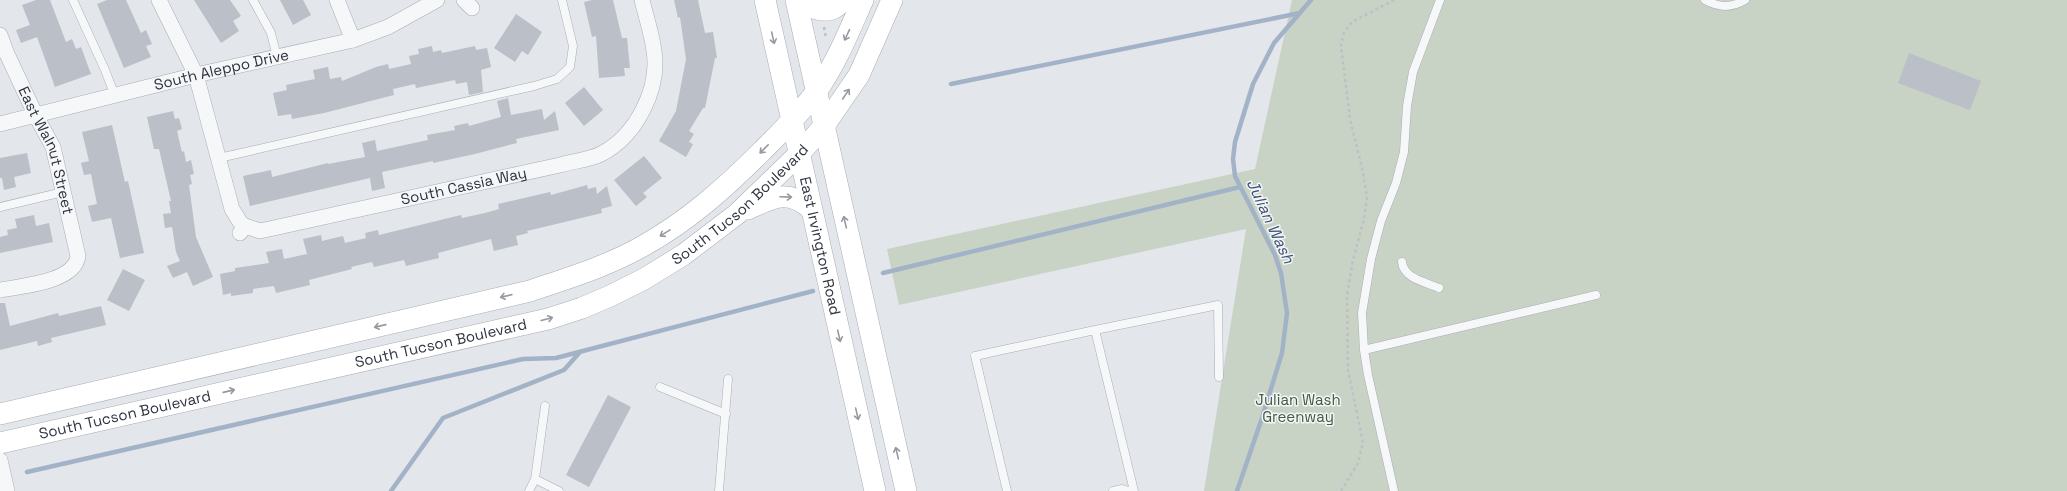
<svg xmlns="http://www.w3.org/2000/svg" width="2067" height="491" viewBox="0 0 2067 491" font-family="'Space Grotesk',sans-serif">
<style>
.green{fill:#c8d3c5}
.lines{fill:none;stroke-linecap:round;stroke-linejoin:round}
.stream{stroke:#a2b3c7;stroke-width:4.5}
.building{fill:#bbbfc7}
.service-casing{stroke:#a9adb4;stroke-width:9}
.minor-casing{stroke:#a9adb4;stroke-width:16}
.secondary-casing{stroke:#a9adb4;stroke-width:22}
.path{stroke:#bec0c5;stroke-width:2.5;stroke-dasharray:3 3;stroke-linecap:butt}
.service{stroke:#f6f7f9;stroke-width:8}
.minor{stroke:#f6f7f9;stroke-width:15}
.secondary{stroke:#fff;stroke-width:21}
.oneway{stroke:#9699a0}
.labels{text-anchor:middle;stroke-width:3;stroke-linejoin:round;paint-order:stroke}
.street-label{font-size:15px;fill:#2d3341;stroke:#f3f5f8}
.park-label{font-size:15px;fill:#405c3b;stroke:#f3f5f8}
.water-label{font-size:16px;font-style:italic;fill:#3a5172;stroke:#f3f5f8}
</style>
<rect width="100%" height="100%" fill="#e3e6ea"/>
<path class="green" d="M1292,0H2067V491H1204L1246,229L899,305L887,249L1255,169Z"/>
<g class="lines">
<path class="stream" d="M951,84L1300,13
M883,273L1240,187
M27,472L523,359L556,358L813,291
M391,491L443,418L564,370L580,352
M1237,491L1262,418L1282,353L1287,313L1281,273L1275,255L1235,176L1233,159L1235,142L1253,84L1274,43L1311,0"/>
</g>
<path class="building" d="M36,0H50L66,42L72,39L76,49L81,47L91,74L55,87L37,37L21,43L16,30L30,25L22,5Z
M107,0H126L141,33L146,30L152,44L146,46L151,57L124,68L97,4Z
M194,0H230L241,16L233,21L239,31L221,43Z
M280,0H303L311,15L293,25Z
M592,0H613L622,38H627L630,68H624L625,76L599,78L596,36L592,37L584,2Z
M674,0H698L705,33L713,32L717,58H715L705,108H703L689,131L694,134L689,142L693,144L686,157L659,141L676,111L686,59L680,17L678,18Z
M516,14L542,32L528,55L522,51L515,62L494,48Z
M432,46L433,52L441,50L442,53L475,46L476,50L487,48L491,67L481,70L483,92L469,95L467,82L456,84L455,80L416,88L415,84L393,89L394,95L324,113L292,119L291,114L278,116L273,93L287,90L286,85L315,79L313,70L328,67L330,79L341,77L342,81L376,67L388,64L389,69L411,64L409,56L419,54L418,49Z
M1909,53L1981,81L1970,110L1898,83Z
M584,87L603,110L584,126L565,103Z
M508,98L511,115L542,109L544,120L555,111L559,130L516,139L517,143L475,154L433,163V161L382,172L385,188L372,191L370,178L250,206L243,176L271,170L272,177L328,163V164L365,157L362,143L375,140L377,151L428,140L427,135L455,130L454,126L468,123L469,126L501,117L497,101Z
M173,111L175,119L179,118L182,129L177,131L182,152L184,151L186,162L191,160L194,174L190,175L192,184L189,185L196,237L213,277L193,286L187,272L173,278L167,266L180,261L176,252L172,227L165,228L163,214L171,213L169,201H171L159,149H154L147,117Z
M112,125L125,182L128,181L144,253L120,258L111,218L92,222L88,206L97,204L91,174L84,175L81,163L89,161L82,132Z
M27,153L31,173L14,177L16,187L4,190L2,178H0V158Z
M644,156L662,178L643,193L647,197L636,206L614,180Z
M587,185L588,189L596,187L597,194L607,186L612,206L601,209L602,213L527,231L528,233L516,236L518,245L494,251L491,239L438,253L439,258L406,266L404,260L374,267L372,262L351,267L352,269L309,280L310,285L276,293L274,286L253,289V293L231,296V293L223,295L220,274L235,271V268L269,263L266,252L282,249L284,259L307,254L303,239L321,235L322,241L343,236L345,243L366,238L365,233L378,230L379,235L461,215L462,218L485,213L499,209L498,204L550,192L551,195Z
M34,215L36,226L49,223L53,242L0,253V237L8,235L7,230L17,228L15,219Z
M123,269L145,280L129,311L107,300Z
M0,303H5L10,326L58,313L59,316L101,306L106,325L51,338L52,342L38,346L37,341L0,350Z
M608,395L631,407L589,487L566,475Z"/>
<g class="lines">
<g class="service-casing">
<path id="service" d="M73,0L105,70L115,96
M253,0L271,33L277,57
M1705,0C1720,8 1731,8 1745,0
M219,158L534,86L557,79L570,67L573,46L562,0
M0,207L63,192
M1402,262C1404,279 1426,282 1439,288
M1095,330L1218,305L1219,377
M1364,350L1596,295
M660,387L726,414
M535,479L545,406
M529,491L535,479L559,491
M719,491L728,379
M1007,491L975,356L1095,330L1134,491
M1113,491L1122,489L1129,491
M1394,491L1368,375L1364,350L1362,313L1371,259L1381,221L1396,183L1404,152L1407,106L1413,72L1440,0"/>
</g>
<g class="minor-casing">
<g id="minor">
<path d="M159,0L196,75L232,209L240,222L245,226"/>
<path d="M337,0L353,40"/>
<path d="M464,0L472,8"/>
<path id="s1" d="M0,35L7,54L36,116L53,147L78,256C75,282 22,286 0,290"/>
<path id="s2" d="M0,124L196,75L353,40L388,27L437,0"/>
<path id="s3" d="M240,233L245,226L260,231L560,165C573,161 589,160 601,154C636,136 660,89 654,51C652,34 646,17 642,0"/>
<path d="M0,460L7,491"/>
</g>
</g>
<g class="secondary-casing">
<g id="secondary">
<path id="s4" d="M765,0L875,491"/>
<path d="M796,0L906,491"/>
<path d="M804,0C813,12 834,15 842,0"/>
<path d="M748,209C774,197 788,189 811,209"/>
<path d="M0,414L530,291C568,278 608,266 643,246C688,221 725,188 761,152C780,133 800,114 816,92C836,64 849,31 863,0"/>
<path id="s5" d="M0,443L548,319L582,308L610,296L644,279L683,255L737,214L799,154L824,126L859,75L892,0"/>
</g>
</g>
<path class="path" d="M824,27L826,38
M1341,491L1358,463L1363,443L1348,370L1347,296L1353,260L1364,219L1367,198L1363,172L1350,119L1341,46L1344,32L1352,22L1394,0"/>
<use href="#service" class="service"/>
<use href="#minor" class="minor"/>
<use href="#secondary" class="secondary"/>
</g>
<defs><path id="oneway-shaft" d="M-6 0H5M1.5-3L5.5 0L1.5 3" fill="none" stroke-width="1.6" stroke-linecap="round" stroke-linejoin="round"/></defs>
<g class="oneway">
<use href="#oneway-shaft" transform="translate(847 35) rotate(115)"/>
<use href="#oneway-shaft" transform="translate(773 38) rotate(77)"/>
<use href="#oneway-shaft" transform="translate(846 94) rotate(-56)"/>
<use href="#oneway-shaft" transform="translate(764 149) rotate(135)"/>
<use href="#oneway-shaft" transform="translate(786 197) rotate(2)"/>
<use href="#oneway-shaft" transform="translate(845 222) rotate(-103)"/>
<use href="#oneway-shaft" transform="translate(665 233) rotate(148)"/>
<use href="#oneway-shaft" transform="translate(506 296) rotate(167)"/>
<use href="#oneway-shaft" transform="translate(547 319) rotate(-15)"/>
<use href="#oneway-shaft" transform="translate(380 326) rotate(167)"/>
<use href="#oneway-shaft" transform="translate(839 336) rotate(77)"/>
<use href="#oneway-shaft" transform="translate(229 391) rotate(-13)"/>
<use href="#oneway-shaft" transform="translate(857 414) rotate(77)"/>
<use href="#oneway-shaft" transform="translate(897 453) rotate(-103)"/>
</g>
<g class="labels">
<g class="street-label">
<text dy="5" stroke="none"><textPath href="#s2" startOffset="228">South Aleppo Drive</textPath></text>
<text dy="5" stroke="none"><textPath href="#s1" startOffset="125">East Walnut Street</textPath></text>
<text dy="5" stroke="none"><textPath href="#s3" startOffset="233">South Cassia Way</textPath></text>
<text dy="5" stroke="none"><textPath href="#s5" startOffset="788">South Tucson Boulevard</textPath></text>
<text dy="5" stroke="none"><textPath href="#s4" startOffset="252">East Irvington Road</textPath></text>
<text dy="5" stroke="none"><textPath href="#s5" startOffset="452">South Tucson Boulevard</textPath></text>
<text dy="5" stroke="none"><textPath href="#s5" startOffset="128">South Tucson Boulevard</textPath></text>
</g>
<g class="park-label">
<text x="1298" y="405">Julian Wash<tspan x="1298" dy="17">Greenway</tspan></text>
</g>
<g class="water-label">
<text transform="translate(1271 221) rotate(65)" y="6">Julian Wash</text>
</g>
</g>
</svg>
